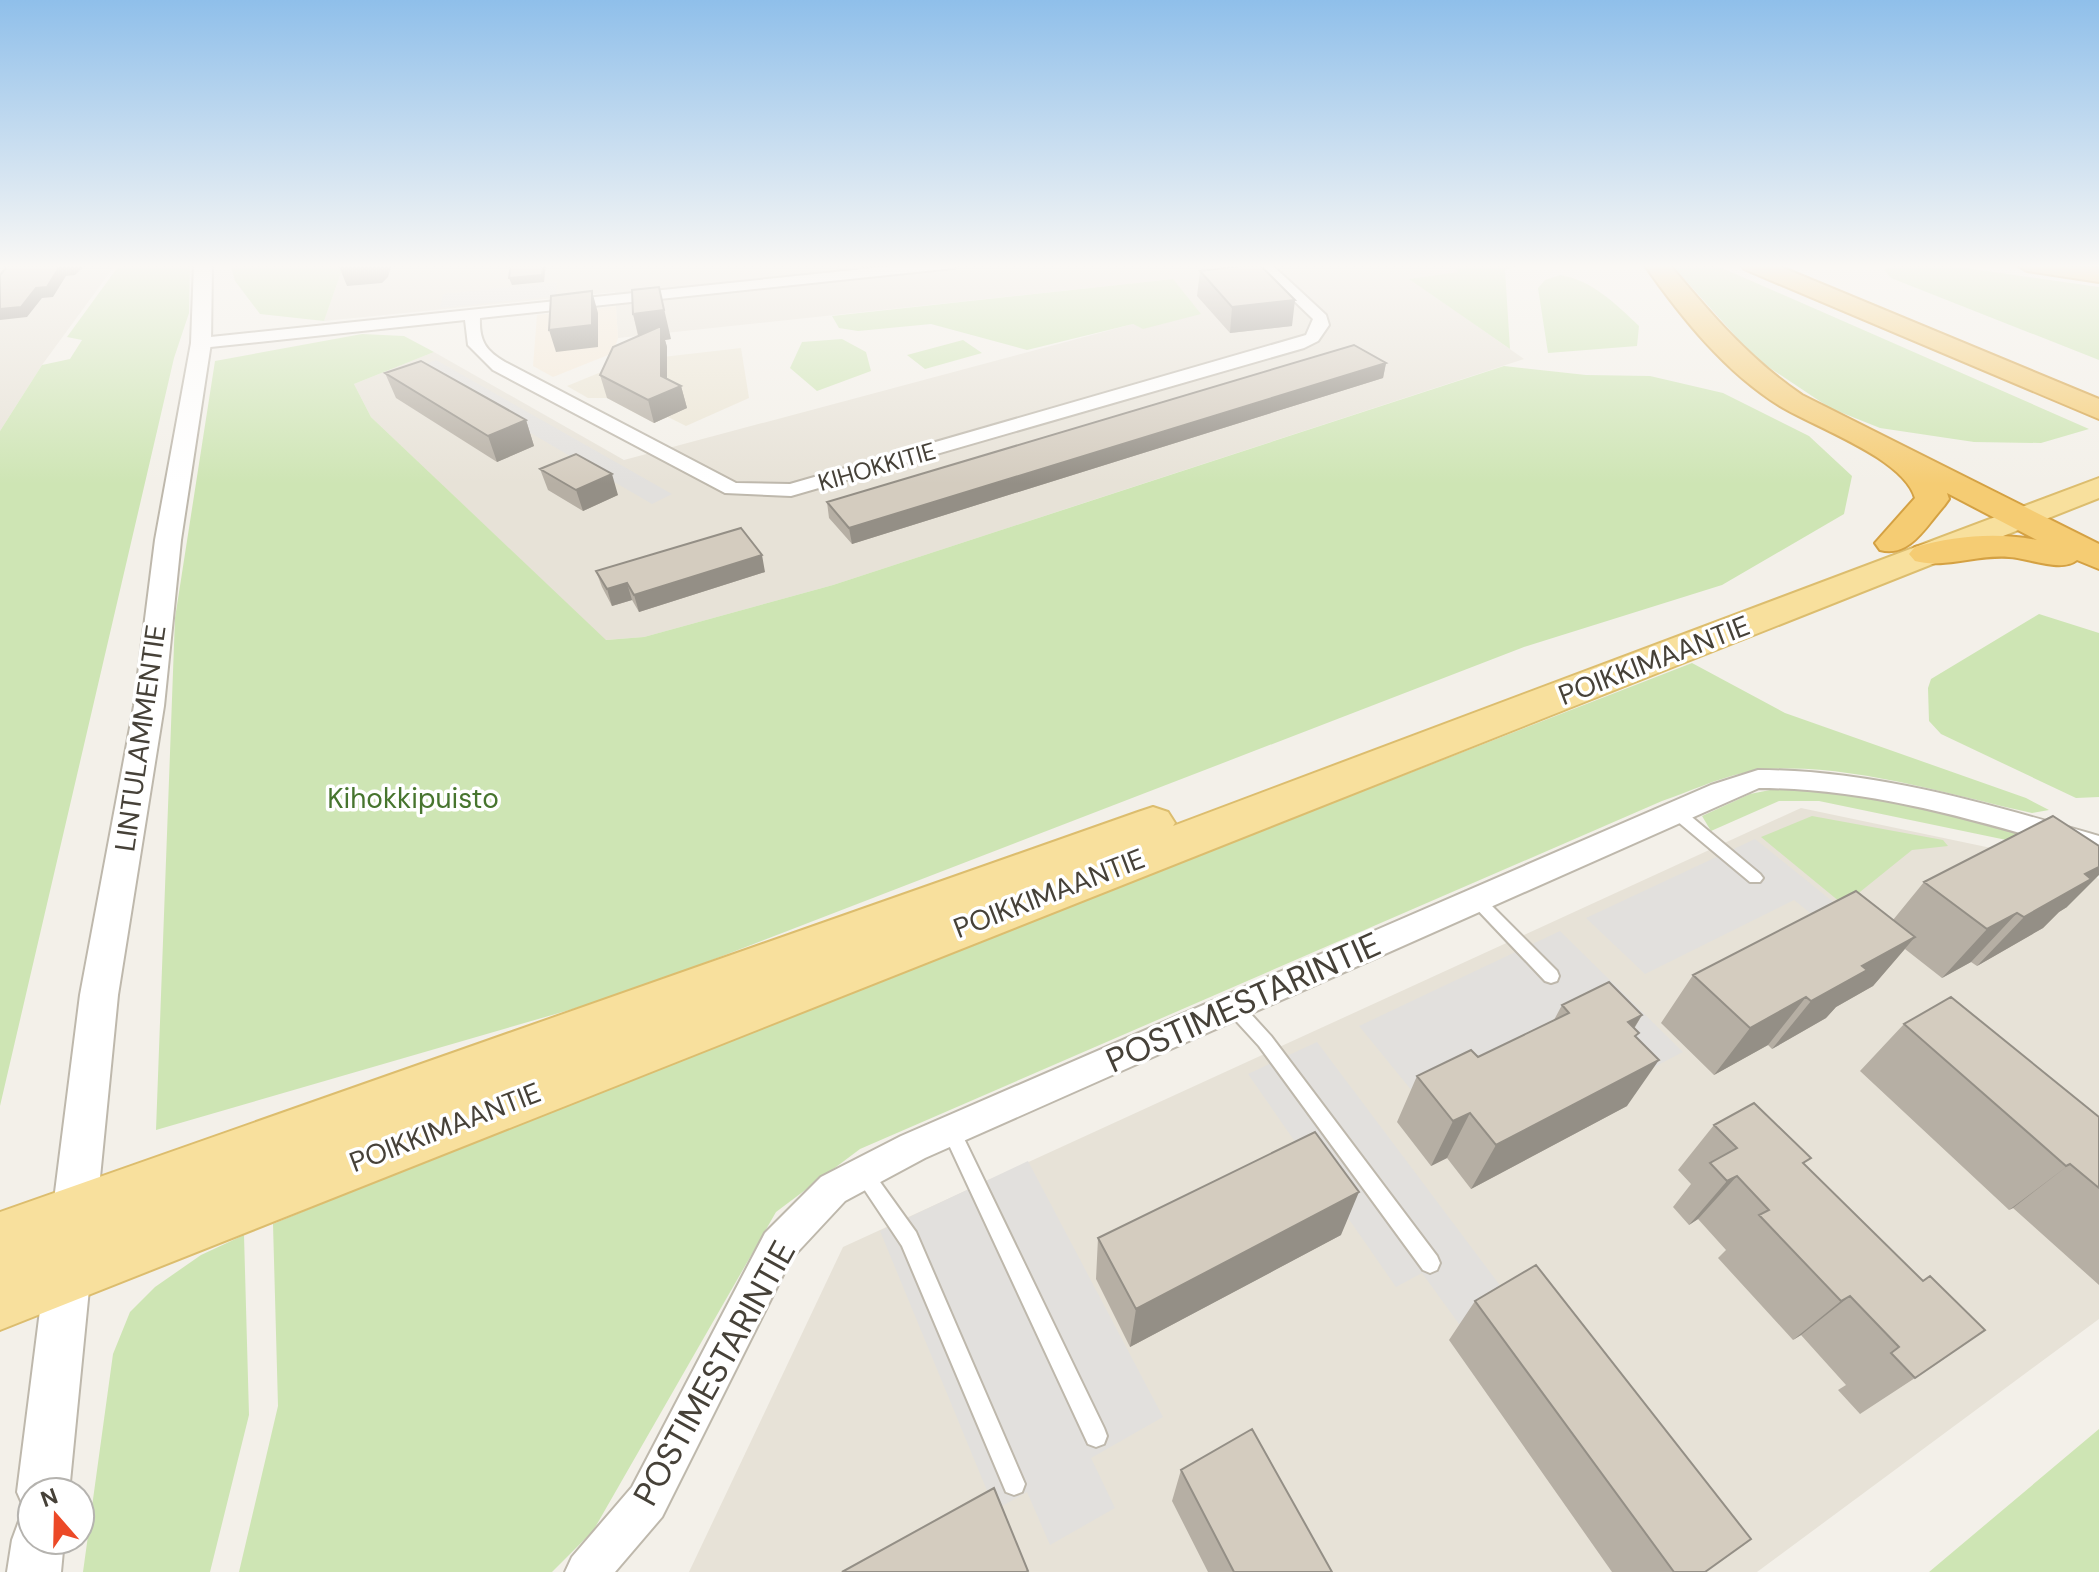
<svg xmlns="http://www.w3.org/2000/svg" width="2099" height="1572" viewBox="0 0 2099 1572" font-family="'DM Sans',sans-serif">
<style>
.residential{fill:#e7e2d7}
.commercial{fill:#f4e8d6}
.education{fill:#ebe5d4}
.green{fill:#cee5b4}
.parking{fill:#e2e0dd}
.lines{fill:none;stroke-linecap:round;stroke-linejoin:round}
.service-casing{stroke:#beb8ac;stroke-width:4}
.minor-casing{stroke:#beb8ac;stroke-width:4}
.tertiary-casing{stroke:#beb8ac;stroke-width:4}
.primary-casing{stroke:#dcbd6e;stroke-width:4}
.motorway-casing{stroke:#d4a143;stroke-width:4}
.service{fill:#fff;fill-rule:evenodd}
.minor{fill:#fff;fill-rule:evenodd}
.tertiary{fill:#fff;fill-rule:evenodd}
.primary{fill:#f8e09d;fill-rule:evenodd}
.motorway{fill:#f5cc73;fill-rule:evenodd}
.wall{fill:#b6afa4}
.shaded-wall{fill:#948f86}
.building{fill:#d4ccbf;stroke:#948f86;stroke-width:2}
.labels{text-anchor:middle;stroke-width:7;stroke-linejoin:round;paint-order:stroke}
.far-street-label{font-size:24px;fill:#464138;stroke:#fff}
.street-label{font-size:28px;fill:#464138;stroke:#fff}
.park-label{font-size:28px;fill:#47752e;stroke:#fff}
.near-street-label{font-size:34px;fill:#464138;stroke:#fff}
</style>
<rect width="100%" height="100%" fill="#f3f0e9"/>
<path class="residential" d="M0,264H116L42,365L0,431Z
M344,264H1450L1459,272L1410,279L1524,359L833,585L644,637L605,640L371,417L354,384L434,352L624,460L1133,324L1144,329L1173,279L618,338L615,292L324,321Z
M1801,808L2081,867L2099,879V1319L1757,1572H689L843,1247Z"/>
<path class="commercial" d="M616,306L618,338L613,353L553,377L533,366L537,315Z"/>
<path class="education" d="M741,348L749,398L686,426L668,417L654,423L607,398H588L567,386L628,361Z"/>
<path class="green" d="M120,264H190L189,313L174,358L0,1106V431L42,365L70,359L82,340L67,337Z
M230,264H344L324,321L260,314L235,281Z
M1450,264H1524L1505,270L1510,349L1409,279L1458,272Z
M1671,264H1713L2089,429L2041,443L1974,442L1880,428L1830,408L1755,358Z
M1937,264L2099,287V360L1891,278L1884,270L1894,265Z
M1560,275C1592,280 1616,304 1639,326L1637,346L1548,353L1538,288L1545,280Z
M1173,279L1201,314L1143,329L1133,324L1027,350L931,324L858,331L839,328L832,316Z
M362,334L404,336L434,352L354,384L371,417L606,640L644,637L833,585L1504,366L1586,375L1650,376L1723,393L1809,436L1852,476L1844,514L1722,585L1524,647L621,995L156,1130L175,618L215,361Z
M842,339L866,352L871,371L817,391L790,368L802,342Z
M963,340L982,353L925,369L907,355Z
M2039,614L2099,633V797L2076,798L1941,734L1929,721L1928,688L1931,679Z
M1692,663L1785,713L2026,798L2049,810L2032,813C1950,795 1824,755 1743,773C1716,779 1688,792 1662,801L860,1149L776,1212L593,1531L552,1572H239L278,1406L273,1224L615,1082Z
M1780,788C1870,790 1960,817 2048,837L2040,847L1819,801H1779L1711,831L1702,816L1750,794Z
M1812,816L1943,840L1948,846L1912,850L1850,900L1840,902L1761,837Z
M244,1235L249,1415L210,1572H83L113,1354L130,1312L155,1287L201,1255Z
M2099,1429V1572H1929Z"/>
<path class="parking" d="M557,282L556,296L440,308L443,294Z
M436,360L672,494L652,504L418,367Z
M1755,839L1862,925L1839,936L1794,900L1645,974L1586,918Z
M1560,931L1683,1052L1652,1068L1412,1091L1359,1026Z
M1317,1042L1508,1296L1459,1324L1422,1273L1396,1287L1248,1074Z
M1028,1161L1163,1417L1091,1458L1115,1508L1050,1545L1027,1492L995,1510L880,1231Z"/>
<g class="lines">
<g class="service-casing">
<path id="service" d="M1676,807L1681,808L1760,874L1763,878L1760,882H1750L1671,816L1669,812L1671,808Z
M1476,893L1481,895L1557,971L1559,976L1557,981L1551,983L1545,981L1471,903L1468,899L1471,895Z
M1233,999L1239,1001L1271,1036L1437,1256L1440,1263L1437,1270L1430,1273L1423,1270L1259,1046L1227,1011L1225,1006L1227,1001Z
M951,1122L957,1124L1104,1428L1107,1436L1104,1444L1096,1447L1088,1444L942,1130L945,1124Z
M863,1165L870,1168L916,1232L1025,1484L1022,1492L1014,1495L1006,1492L902,1246L854,1174L856,1168Z"/>
</g>
<g class="minor-casing">
<path id="minor" d="M912,264H961L954,268L480,318C479,341 486,351 505,362L736,483L790,484L1306,335L1313,319L1256,264H1271L1326,315L1329,325L1318,341L1304,348L791,496L725,493L493,370L468,345L465,320L201,348L193,343L201,338Z
M1758,770C1874,770 1988,804 2099,836V856C1989,824 1875,788 1759,788L925,1158L845,1201L791,1259L662,1517L615,1572H565L572,1557L632,1487L765,1233L821,1177L901,1136L1711,785Z"/>
</g>
<g class="tertiary-casing">
<path id="tertiary" d="M194,264H212L211,343L181,540L164,706L118,995L69,1492H32V1513L25,1510L17,1492L80,995L134,706L155,540L191,343Z
M32,1516V1540H64L61,1572H7L12,1540L19,1521Z"/>
</g>
<g class="primary-casing">
<path id="primary" d="M2099,478V498L0,1330V1212L1138,812L1153,807L1168,812L1175,823L1173,826Z"/>
</g>
<g class="motorway-casing">
<path id="motorway" d="M1644,264H1669C1710,313 1749,359 1802,395L2099,544V569L2077,560C2061,573 2029,558 2009,557C1978,554 1944,569 1915,561L1909,554L1915,547C1955,536 1996,532 2037,540L1947,493L1949,499L1944,506C1926,526 1910,558 1880,550L1875,543L1915,498C1904,458 1814,427 1780,406C1725,372 1681,317 1644,264Z
M1741,264H1774L2099,399V419L1744,269Z
M2015,264L2099,268V282L2027,271Z"/>
</g>
<use href="#service" class="service"/>
<use href="#minor" class="minor"/>
<use href="#tertiary" class="tertiary"/>
<use href="#primary" class="primary"/>
<use href="#motorway" class="motorway"/>
</g>
<path class="wall" d="M1200,271L1292,326L1230,333L1197,296Z
M633,314L671,339L665,340L667,347V378L681,386L687,408L654,423L607,398L600,375L638,336Z
M1386,363L1383,378L852,544L829,518L827,502Z
M385,373L526,420L534,446L497,462L396,398Z
M540,469L618,495L583,511L548,490Z
M596,571L765,572L639,612L632,600L612,606L602,587Z
M1924,882L2067,907L2059,912L2043,928L1977,966L1971,962L1942,978L1905,949L1873,986L1836,1007L1826,1018L1772,1049L1768,1045L1714,1075L1661,1023L1693,975L1893,920Z
M1562,1005L1642,1015L1634,1029L1636,1037L1627,1106L1471,1189L1447,1158L1431,1166L1397,1122L1417,1076L1478,1057L1554,1020Z
M1904,1024L2099,1117V1285L2013,1208L2009,1210L1860,1071Z
M1714,1125L1804,1164L1915,1378L1860,1414L1838,1390L1846,1385L1801,1335L1793,1340L1718,1258L1726,1250L1698,1219L1689,1225L1673,1207L1691,1184L1678,1170Z
M1341,1235L1130,1347L1096,1279L1098,1238Z
M1475,1301L1705,1572H1612L1449,1340Z
M1181,1470L1332,1572H1208L1172,1501Z"/>
<path class="shaded-wall" d="M70,264H87L75,275L66,276L53,297L42,298L27,317L0,320V309L36,288L60,266Z
M338,264H392L388,277L382,283L347,286Z
M543,264H546L544,282L512,285L509,278Z
M659,287L671,339L665,340L667,347V392L681,386L687,408L654,423L648,400L640,342L633,314Z
M592,291L598,313V347L556,352L549,330Z
M1295,300L1292,326L1230,333L1232,307Z
M1386,363L1383,378L852,544L849,528Z
M526,420L534,446L497,462L488,436Z
M612,474L618,495L583,511L576,490Z
M762,555L765,572L639,612L634,595Z
M627,583L632,600L612,606L607,589Z
M2099,867V875L2067,907L2059,912L2043,928L1977,966L2024,917L2085,874Z
M2017,913L1971,962L1942,978L1987,929Z
M1915,937L1873,986L1836,1007L1826,1018L1772,1049L1811,1001L1862,966Z
M1806,997L1768,1045L1714,1075L1750,1028Z
M1642,1015L1612,1063L1628,1022Z
M1659,1060L1627,1106L1471,1189L1496,1145Z
M1470,1113L1447,1158L1431,1166L1453,1121Z
M2070,1164L2013,1208L2009,1210Z
M1737,1176L1698,1219L1689,1225L1727,1181Z
M1359,1192L1341,1235L1130,1347L1136,1309Z
M1850,1296L1801,1335L1793,1340L1841,1301Z"/>
<path class="building" d="M9,264H70L60,266L47,287L36,288L21,307L0,309V275Z
M511,264H543L542,275L509,278Z
M1259,264L1295,300L1232,307L1200,271Z
M659,287L664,310L633,314L632,290Z
M592,291V325L549,330L551,296Z
M661,326V376L681,386L648,400L600,375L613,347Z
M1354,345L1386,363L849,528L827,502Z
M421,361L526,420L488,436L385,373Z
M576,454L612,474L576,490L540,469Z
M741,528L762,555L634,595L627,583L607,589L596,571Z
M2053,816L2099,846V867L2085,874L2091,879L2024,917L2017,913L1987,929L1924,882Z
M1856,891L1915,937L1862,966L1867,970L1811,1001L1806,997L1750,1028L1693,975Z
M1609,982L1642,1015L1628,1022L1639,1033L1635,1036L1659,1060L1496,1145L1470,1113L1453,1121L1417,1076L1471,1050L1478,1057L1569,1013L1562,1005Z
M1951,997L2099,1117V1188L2070,1164L2066,1166L1904,1024Z
M1754,1103L1811,1158L1803,1163L1923,1281L1930,1276L1985,1330L1915,1378L1891,1353L1899,1347L1850,1296L1841,1301L1759,1215L1769,1210L1737,1176L1727,1181L1710,1163L1737,1148L1714,1125Z
M1315,1132L1359,1192L1136,1309L1098,1238Z
M1536,1265L1751,1539L1705,1572H1674L1475,1301Z
M1252,1429L1332,1572H1234L1181,1470Z
M994,1488L1028,1571L1026,1572H842Z"/>
<linearGradient id="sky" x2="0" y2="1"><stop stop-color="#8fbfea"/><stop offset="0.55" stop-color="#faf8f5"/><stop offset="1" stop-color="#faf8f5" stop-opacity="0"/></linearGradient>
<rect width="2099" height="484" fill="url(#sky)"/>
<g class="labels">
<g class="far-street-label">
<text transform="translate(877 467) rotate(-16)" y="8">KIHOKKITIE</text>
</g>
<g class="street-label">
<text transform="translate(1654 660) rotate(-21)" y="10">POIKKIMAANTIE</text>
<text transform="translate(140 738) rotate(-82)" y="10">LINTULAMMENTIE</text>
<text transform="translate(1049 893) rotate(-21)" y="10">POIKKIMAANTIE</text>
<text transform="translate(445 1127) rotate(-21)" y="10">POIKKIMAANTIE</text>
</g>
<g class="park-label">
<text x="413" y="808">Kihokkipuisto</text>
</g>
<g class="near-street-label">
<text transform="translate(1243 1002) rotate(-24)" y="12">POSTIMESTARINTIE</text>
<text transform="translate(714 1373) rotate(-61)" y="12">POSTIMESTARINTIE</text>
</g>
</g>
<g transform="translate(56 1516) rotate(340)"><circle r="38" fill="#ffffff" stroke="#b5b3af" stroke-width="2"/>
<path d="M0-6L14 30L0 20L-14 30Z" fill="#ec4927"/>
<text y="-12" font-size="22" font-weight="bold" text-anchor="middle" fill="#464138">N</text>
</g>
</svg>
